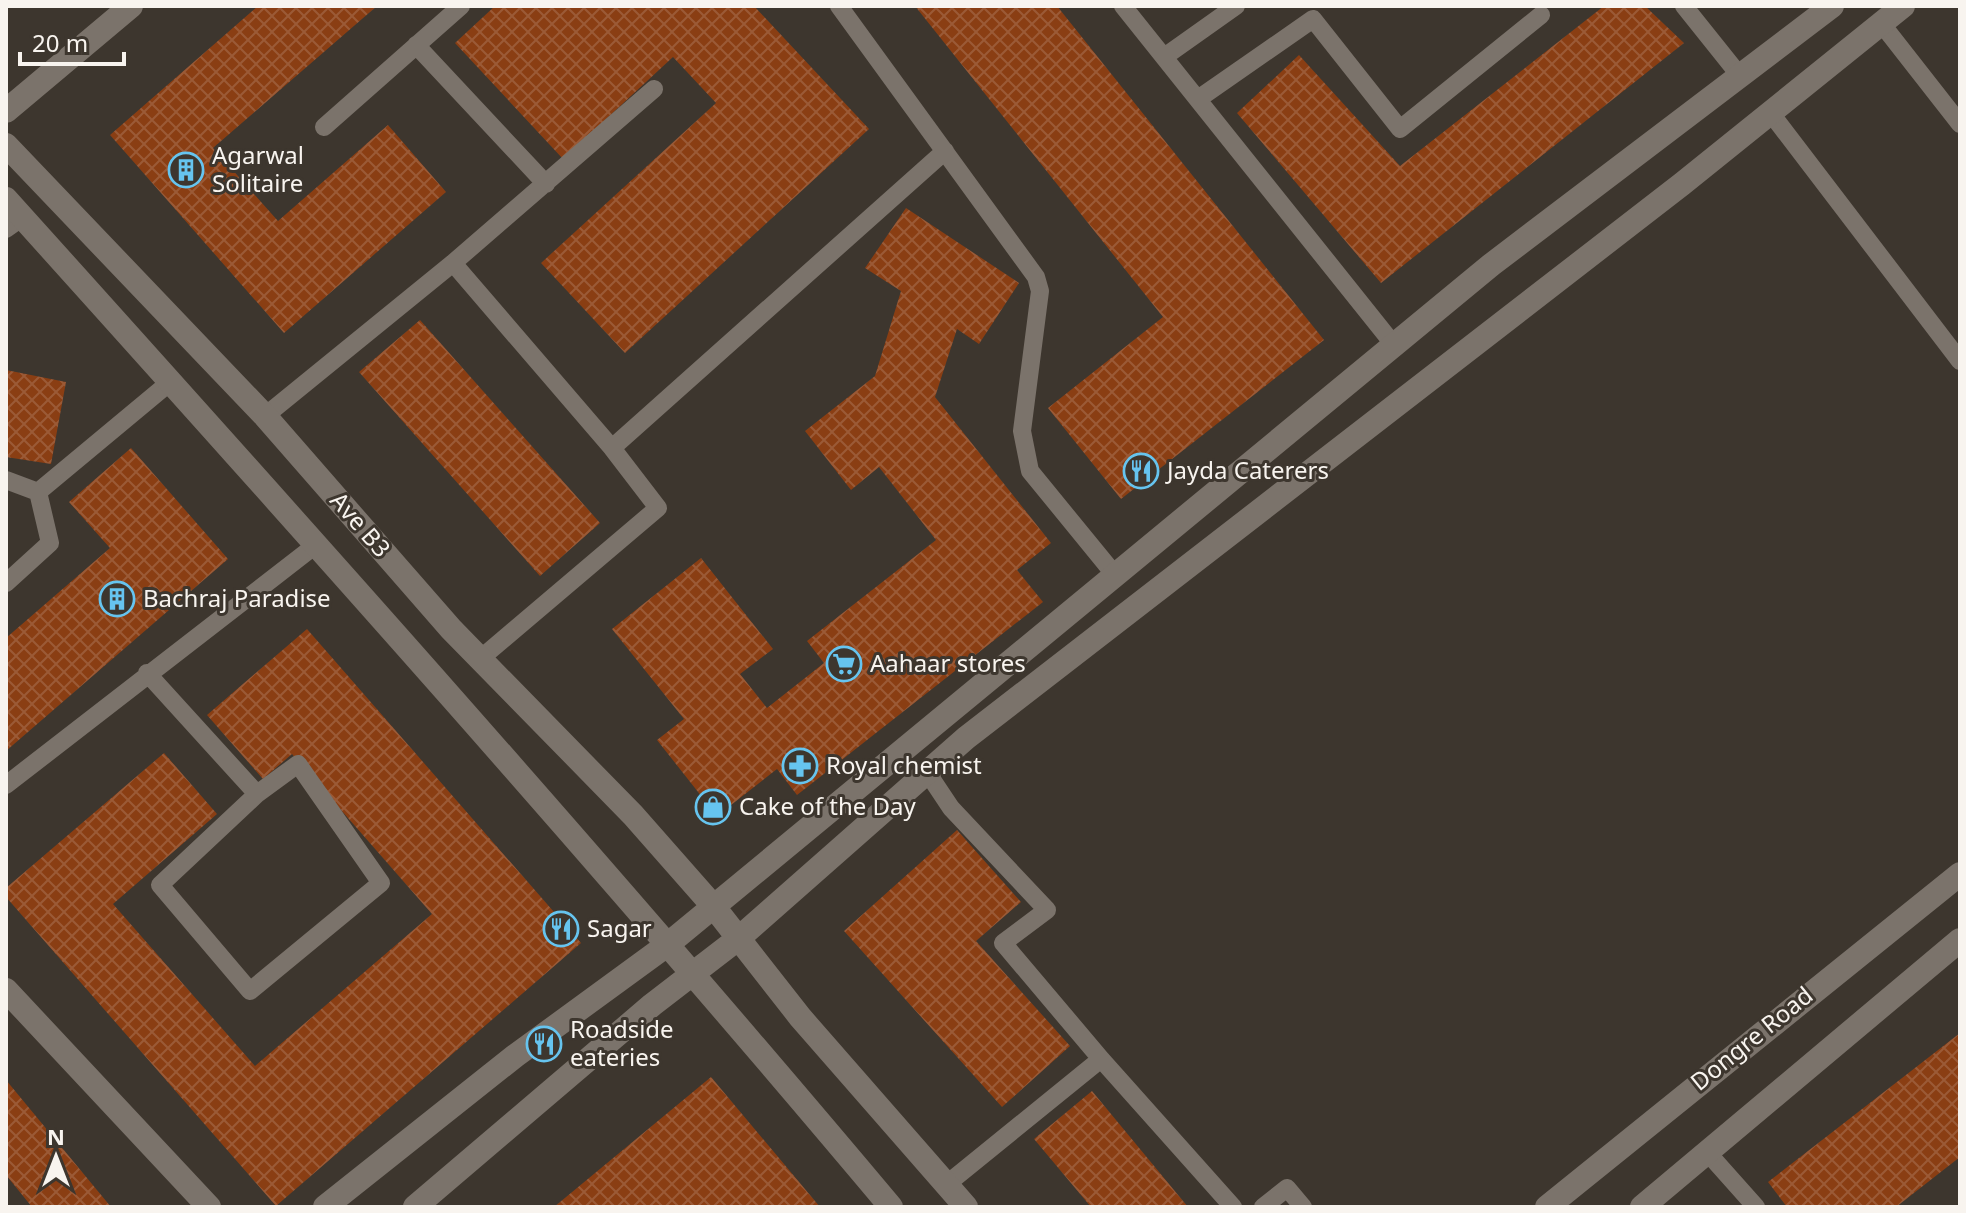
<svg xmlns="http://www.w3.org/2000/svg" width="1966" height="1213" viewBox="0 0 1966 1213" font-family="'Noto Sans',sans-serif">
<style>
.building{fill:url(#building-cross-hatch)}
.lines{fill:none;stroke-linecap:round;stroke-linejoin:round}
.lane{stroke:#7b736b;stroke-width:18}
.street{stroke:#7b736b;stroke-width:24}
.secondary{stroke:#7b736b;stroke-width:24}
.labels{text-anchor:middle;stroke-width:6;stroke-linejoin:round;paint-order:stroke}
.poi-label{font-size:24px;fill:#f8f4ef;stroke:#3d362e;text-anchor:start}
.street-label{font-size:24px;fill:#f8f4ef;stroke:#3d362e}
</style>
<defs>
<pattern id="building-cross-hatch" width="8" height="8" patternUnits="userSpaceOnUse" patternTransform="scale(2)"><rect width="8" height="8" fill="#8a3e13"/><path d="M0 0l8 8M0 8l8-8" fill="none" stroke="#9b5a36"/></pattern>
</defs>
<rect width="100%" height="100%" fill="#3d362e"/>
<path class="building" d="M258,6H377L213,148L278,221L388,125L446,192L284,333L110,135Z
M495,6H754L869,129L625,353L541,263L716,103L673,57L563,159L455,43Z
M915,6H1057L1324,340L1121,499L1048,408L1163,317Z
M1604,6H1645L1684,43L1381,283L1237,113L1299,55L1400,166Z
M906,208L1019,283L979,344L957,329L935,397L1051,543L1017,570L1043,602L797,795L777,769L717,816L657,740L684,719L612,629L701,558L773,649L740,674L767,708L824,663L807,641L936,540L879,467L851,490L805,431L875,376L901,291L865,268Z
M420,320L600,523L540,576L359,372Z
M6,370L66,382L51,464L6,457Z
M131,448L228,559L6,751V638L110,548L69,502Z
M307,629L581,943L276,1206L6,897V888L164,753L217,814L113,904L255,1066L432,914L292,754L263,779L207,715Z
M957,830L1021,902L976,941L1070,1046L1002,1107L844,931Z
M1960,1033V1157L1896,1207H1787L1768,1182Z
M711,1077L820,1207H554Z
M6,1080L111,1207H32L6,1175Z
M1092,1091L1188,1207H1091L1034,1139Z"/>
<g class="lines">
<path class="lane" d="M839,6L1036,277L1040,291L1022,431L1030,471L1115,575
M1123,6L1394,345
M1684,6L1740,76
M1881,23L1960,124
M416,45L546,184
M1164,57L1236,6
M1198,99L1313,19L1400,129L1541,15
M1770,112L1960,361
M324,127L461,6
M6,229L23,217
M453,263L612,448L658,508L480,659
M265,416L453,263L654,89
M612,448L945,151
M6,480L38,492
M38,492L169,383
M6,583L50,543L38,492
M147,673L257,794L298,764L381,883L250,991L160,885L257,794
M927,772L951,808L1047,910L1003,943L1101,1059
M6,785L317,544
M1707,1152L1756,1207
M947,1184L1101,1059L1233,1207
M1263,1207L1287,1188L1303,1207"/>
<path class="street" d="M6,111L131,6
M6,990L209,1207"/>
<path class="secondary" d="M6,145L265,416L451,629L633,815L714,907L800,1017L966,1207
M6,199C305,531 603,864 891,1207
M325,1207L515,1056L667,945L1491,265L1832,6
M415,1207L652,1005L739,938L966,738L1682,184L1903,6
M1547,1207L1960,874
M1642,1207L1960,940"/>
</g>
<defs>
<g id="building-ring" transform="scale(1.8)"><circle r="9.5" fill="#3d362e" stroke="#66c4ef" stroke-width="1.5"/><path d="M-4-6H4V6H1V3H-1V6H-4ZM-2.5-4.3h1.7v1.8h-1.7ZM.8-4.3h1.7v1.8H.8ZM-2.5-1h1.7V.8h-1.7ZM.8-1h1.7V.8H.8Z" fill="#66c4ef"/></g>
<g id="restaurant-ring" transform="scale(1.8)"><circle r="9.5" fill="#3d362e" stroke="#66c4ef" stroke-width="1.5"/><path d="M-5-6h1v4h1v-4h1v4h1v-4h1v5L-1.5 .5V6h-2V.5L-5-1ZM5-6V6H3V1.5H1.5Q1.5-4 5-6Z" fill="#66c4ef"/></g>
<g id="supermarket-ring" transform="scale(1.8)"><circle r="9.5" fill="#3d362e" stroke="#66c4ef" stroke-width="1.5"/><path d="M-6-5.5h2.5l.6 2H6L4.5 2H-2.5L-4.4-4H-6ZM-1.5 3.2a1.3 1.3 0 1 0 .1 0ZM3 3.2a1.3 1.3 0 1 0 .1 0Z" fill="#66c4ef"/></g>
<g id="pharmacy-ring" transform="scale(1.8)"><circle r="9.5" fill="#3d362e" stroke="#66c4ef" stroke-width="1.5"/><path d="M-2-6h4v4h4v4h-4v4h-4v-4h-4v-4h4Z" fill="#66c4ef"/></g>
<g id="shop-ring" transform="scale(1.8)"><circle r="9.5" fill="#3d362e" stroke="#66c4ef" stroke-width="1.5"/><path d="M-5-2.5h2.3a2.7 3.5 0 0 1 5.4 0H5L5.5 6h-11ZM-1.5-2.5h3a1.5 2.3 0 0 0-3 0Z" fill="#66c4ef"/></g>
</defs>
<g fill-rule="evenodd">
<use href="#building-ring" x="186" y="170"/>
<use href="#restaurant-ring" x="1141" y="471"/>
<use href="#building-ring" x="117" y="599"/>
<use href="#supermarket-ring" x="844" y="664"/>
<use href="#pharmacy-ring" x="800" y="766"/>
<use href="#shop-ring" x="713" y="807"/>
<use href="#restaurant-ring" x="561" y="929"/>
<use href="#restaurant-ring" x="544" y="1044"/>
</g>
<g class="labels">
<g class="poi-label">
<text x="212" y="164">Agarwal<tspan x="212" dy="28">Solitaire</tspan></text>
<text x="1167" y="479">Jayda Caterers</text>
<text x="143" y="607">Bachraj Paradise</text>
<text x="870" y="672">Aahaar stores</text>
<text x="826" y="774">Royal chemist</text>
<text x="739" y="815">Cake of the Day</text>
<text x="587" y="937">Sagar</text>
<text x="570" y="1038">Roadside<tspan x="570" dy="28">eateries</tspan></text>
</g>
<g class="street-label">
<text transform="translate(360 525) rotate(49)" y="8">Ave B3</text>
<text transform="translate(1752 1039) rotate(-39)" y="8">Dongre Road</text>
</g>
</g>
<rect width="1966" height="1213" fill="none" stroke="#f8f4ef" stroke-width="16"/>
<g transform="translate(56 1157)" stroke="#3d362e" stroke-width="6" paint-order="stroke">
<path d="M0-6L14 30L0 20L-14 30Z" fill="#f8f4ef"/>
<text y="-12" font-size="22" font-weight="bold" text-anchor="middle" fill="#f8f4ef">N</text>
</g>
<path d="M20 52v12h104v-12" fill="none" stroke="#f8f4ef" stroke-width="4"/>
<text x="32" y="52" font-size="24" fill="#f8f4ef" stroke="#3d362e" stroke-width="6" paint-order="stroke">20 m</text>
</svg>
